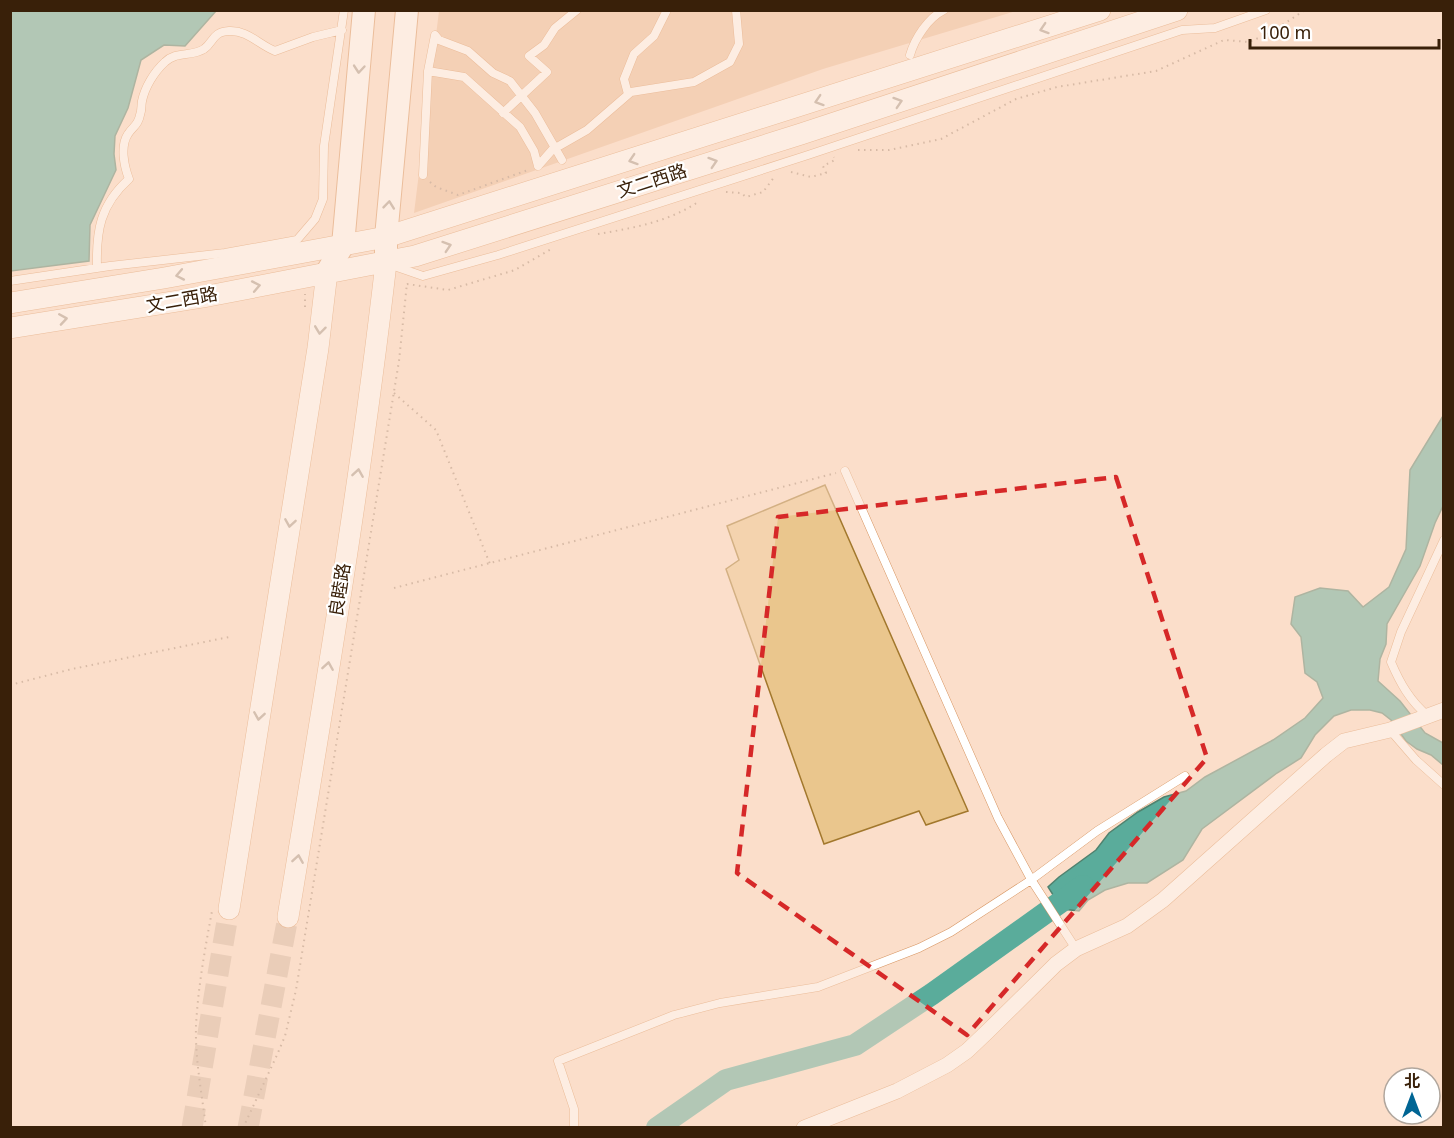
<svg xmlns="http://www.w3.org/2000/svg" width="1454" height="1138" viewBox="0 0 1454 1138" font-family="'Noto Sans','Noto Sans SC',sans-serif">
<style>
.green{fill:#ecbe9c}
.water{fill:#5aac9b;stroke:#50826f;stroke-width:1.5}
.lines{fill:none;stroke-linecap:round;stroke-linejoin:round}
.river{stroke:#5aac9b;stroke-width:22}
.building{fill:#eac68d;stroke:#a2782d;stroke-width:1.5}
.secondary-tunnel{stroke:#d4b8a3;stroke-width:21;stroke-dasharray:21 10;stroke-linecap:butt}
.service-casing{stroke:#d79561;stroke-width:9}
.minor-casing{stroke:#d79561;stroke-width:16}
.secondary-casing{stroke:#d79561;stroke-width:22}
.primary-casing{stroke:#d79561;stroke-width:24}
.path{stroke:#ab8f7a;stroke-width:2;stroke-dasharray:1.5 4.5;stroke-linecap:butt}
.service{stroke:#fff;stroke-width:8}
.minor{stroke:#fff;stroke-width:15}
.secondary{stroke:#fff;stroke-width:21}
.primary{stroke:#fff;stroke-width:22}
.oneway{stroke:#a69b90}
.marked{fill:none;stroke:#d62828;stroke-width:4.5;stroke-dasharray:12 8;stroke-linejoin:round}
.labels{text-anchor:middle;stroke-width:4.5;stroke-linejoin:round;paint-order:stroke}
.street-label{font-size:18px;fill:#392009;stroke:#fff}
</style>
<rect width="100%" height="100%" fill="#fbdeca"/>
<path class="green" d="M439,11H1016L823,69L414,213Z"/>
<path class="water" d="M10,11H216L185,46L164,45L141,60L128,108L115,136L114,154L116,170L90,225L89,261L11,271Z
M1443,416V506L1435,523L1420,566L1387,624L1386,644L1380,659L1378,681L1400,701L1425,733L1443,743V765L1431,755L1417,749L1406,741L1391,720L1382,713L1370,710H1351L1334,716L1315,735L1301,758L1277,773L1202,829L1183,860L1147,883H1128L1105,890L1088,900L1079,911L1062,909L1048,887L1059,877L1096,850L1109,833L1138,812L1164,797L1186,791L1205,777L1273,740L1305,718L1323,698L1317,682L1305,673L1301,637L1291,624L1295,597L1320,588L1348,591L1363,607L1389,587L1406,549L1410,470Z"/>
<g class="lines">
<path class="river" d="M657,1128L726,1080L855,1045L932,994L1083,886"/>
</g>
<path class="building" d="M825,485L968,811L926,825L919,811L824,844L726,569L739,560L727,526Z"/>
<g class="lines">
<path class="secondary-tunnel" d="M192,1128L229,909
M248,1128L288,917"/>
<g class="service-casing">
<path id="service" d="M910,55C915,38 928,18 944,10
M428,71L464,77L520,127L534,151L538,166
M628,94L624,79L634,54L654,36L667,10
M503,113L547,72L529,56L544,45L555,28L577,10
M538,166L552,150L587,130L631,92L694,82L730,62L739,44L736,10
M423,175L428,71L435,35L439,40L468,51L493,73L510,81L535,113L562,160
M394,266L423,276L498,255L808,155L1182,30L1215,28L1266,10
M97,268C96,231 100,205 129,179C124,166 120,146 128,134C133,126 138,126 140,115C142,110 141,106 142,101C145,87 154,72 165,62C176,51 191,57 204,49C214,42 212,32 229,31C248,30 259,45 275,51L313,37L342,30
M10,281L110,266L225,253L297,240L315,219L323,199L324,146L344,10
M845,471L998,818L1032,881L1076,949
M1428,716C1410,701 1400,683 1391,662L1401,632L1444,540
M1390,730L1416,760L1444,785
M574,1128V1109L558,1061L674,1015L720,1003L818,987L919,948L951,932L1031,880L1097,831L1185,776"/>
</g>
<g class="minor-casing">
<path id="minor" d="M804,1128L897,1091L947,1065L967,1051L987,1032L1056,964L1076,949L1127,926L1163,900L1326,755L1344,741L1390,730L1444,710"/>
</g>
<g class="secondary-casing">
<path id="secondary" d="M10,303L164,278L386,237L1100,10
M10,328L203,297L415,256L801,134L1177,10
M229,909L318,348L327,272
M288,917C324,699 361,482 386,263"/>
</g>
<g class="primary-casing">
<path id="primary" d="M386,263V237L407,10
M327,272L343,245L364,10"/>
</g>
<path class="path" d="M858,150H889L941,139L1016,99L1057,87L1156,71L1224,40L1249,42L1270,33L1305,10
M791,172L811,177L826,173L823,166L835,160L834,157
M430,182L436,187L458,195L528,170
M726,192L741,193L746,197L763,192L775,176
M598,234C633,228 668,222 698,202
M407,284L448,290L515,270L553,248
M305,307V294
M394,393L436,430L490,564
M394,588L836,473
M10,685L72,669L229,637
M206,1128C202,1094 195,1060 196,1026C198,987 205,949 212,911
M243,1128L277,1055L285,1036L296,990L399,361L407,283"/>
<use href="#service" class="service"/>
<use href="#minor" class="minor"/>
<use href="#secondary" class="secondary"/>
<use href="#primary" class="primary"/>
</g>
<defs><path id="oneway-chevron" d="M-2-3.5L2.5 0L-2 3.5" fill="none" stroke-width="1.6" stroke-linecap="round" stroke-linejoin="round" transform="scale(1.5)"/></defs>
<g class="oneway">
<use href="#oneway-chevron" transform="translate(1044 29) rotate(162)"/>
<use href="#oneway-chevron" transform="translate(359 69) rotate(95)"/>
<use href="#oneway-chevron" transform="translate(819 101) rotate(162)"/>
<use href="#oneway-chevron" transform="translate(898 102) rotate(-18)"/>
<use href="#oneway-chevron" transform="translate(633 160) rotate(162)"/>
<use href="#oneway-chevron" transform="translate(713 162) rotate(-18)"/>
<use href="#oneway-chevron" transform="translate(389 205) rotate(-84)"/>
<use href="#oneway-chevron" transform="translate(447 246) rotate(-18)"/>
<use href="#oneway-chevron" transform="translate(180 275) rotate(169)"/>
<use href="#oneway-chevron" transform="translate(256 286) rotate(-11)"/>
<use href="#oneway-chevron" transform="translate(63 319) rotate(-9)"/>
<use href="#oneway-chevron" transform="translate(320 330) rotate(97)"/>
<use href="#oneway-chevron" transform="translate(358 473) rotate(-81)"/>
<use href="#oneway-chevron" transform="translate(290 523) rotate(99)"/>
<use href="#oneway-chevron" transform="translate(328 666) rotate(-81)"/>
<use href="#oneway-chevron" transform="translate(259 716) rotate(99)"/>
<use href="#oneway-chevron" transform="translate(298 859) rotate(-81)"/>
</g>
<path d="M0 0H1454V1138H0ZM1116,477L1207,758L967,1035L737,873L778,517Z" fill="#fbdeca" fill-opacity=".55" fill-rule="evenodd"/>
<path class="marked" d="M1116,477L1207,758L967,1035L737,873L778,517Z"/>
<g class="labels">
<g class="street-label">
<text transform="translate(652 181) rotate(-18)" y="6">文二西路</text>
<text transform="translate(182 300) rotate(-10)" y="6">文二西路</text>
<text transform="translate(340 590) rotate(-81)" y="6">良睦路</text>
</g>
</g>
<rect width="1454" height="1138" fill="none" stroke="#392009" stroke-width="24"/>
<g transform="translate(1412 1096)"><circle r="28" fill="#ffffff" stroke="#b0a69d" stroke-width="1.5"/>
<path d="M0-4.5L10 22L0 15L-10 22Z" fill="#006594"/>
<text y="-9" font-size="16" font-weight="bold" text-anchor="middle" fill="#392009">北</text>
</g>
<path d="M1250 39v9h189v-9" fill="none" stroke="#392009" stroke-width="3"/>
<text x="1259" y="39" font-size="18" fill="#392009" stroke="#ffffff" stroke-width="4.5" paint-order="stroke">100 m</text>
</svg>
